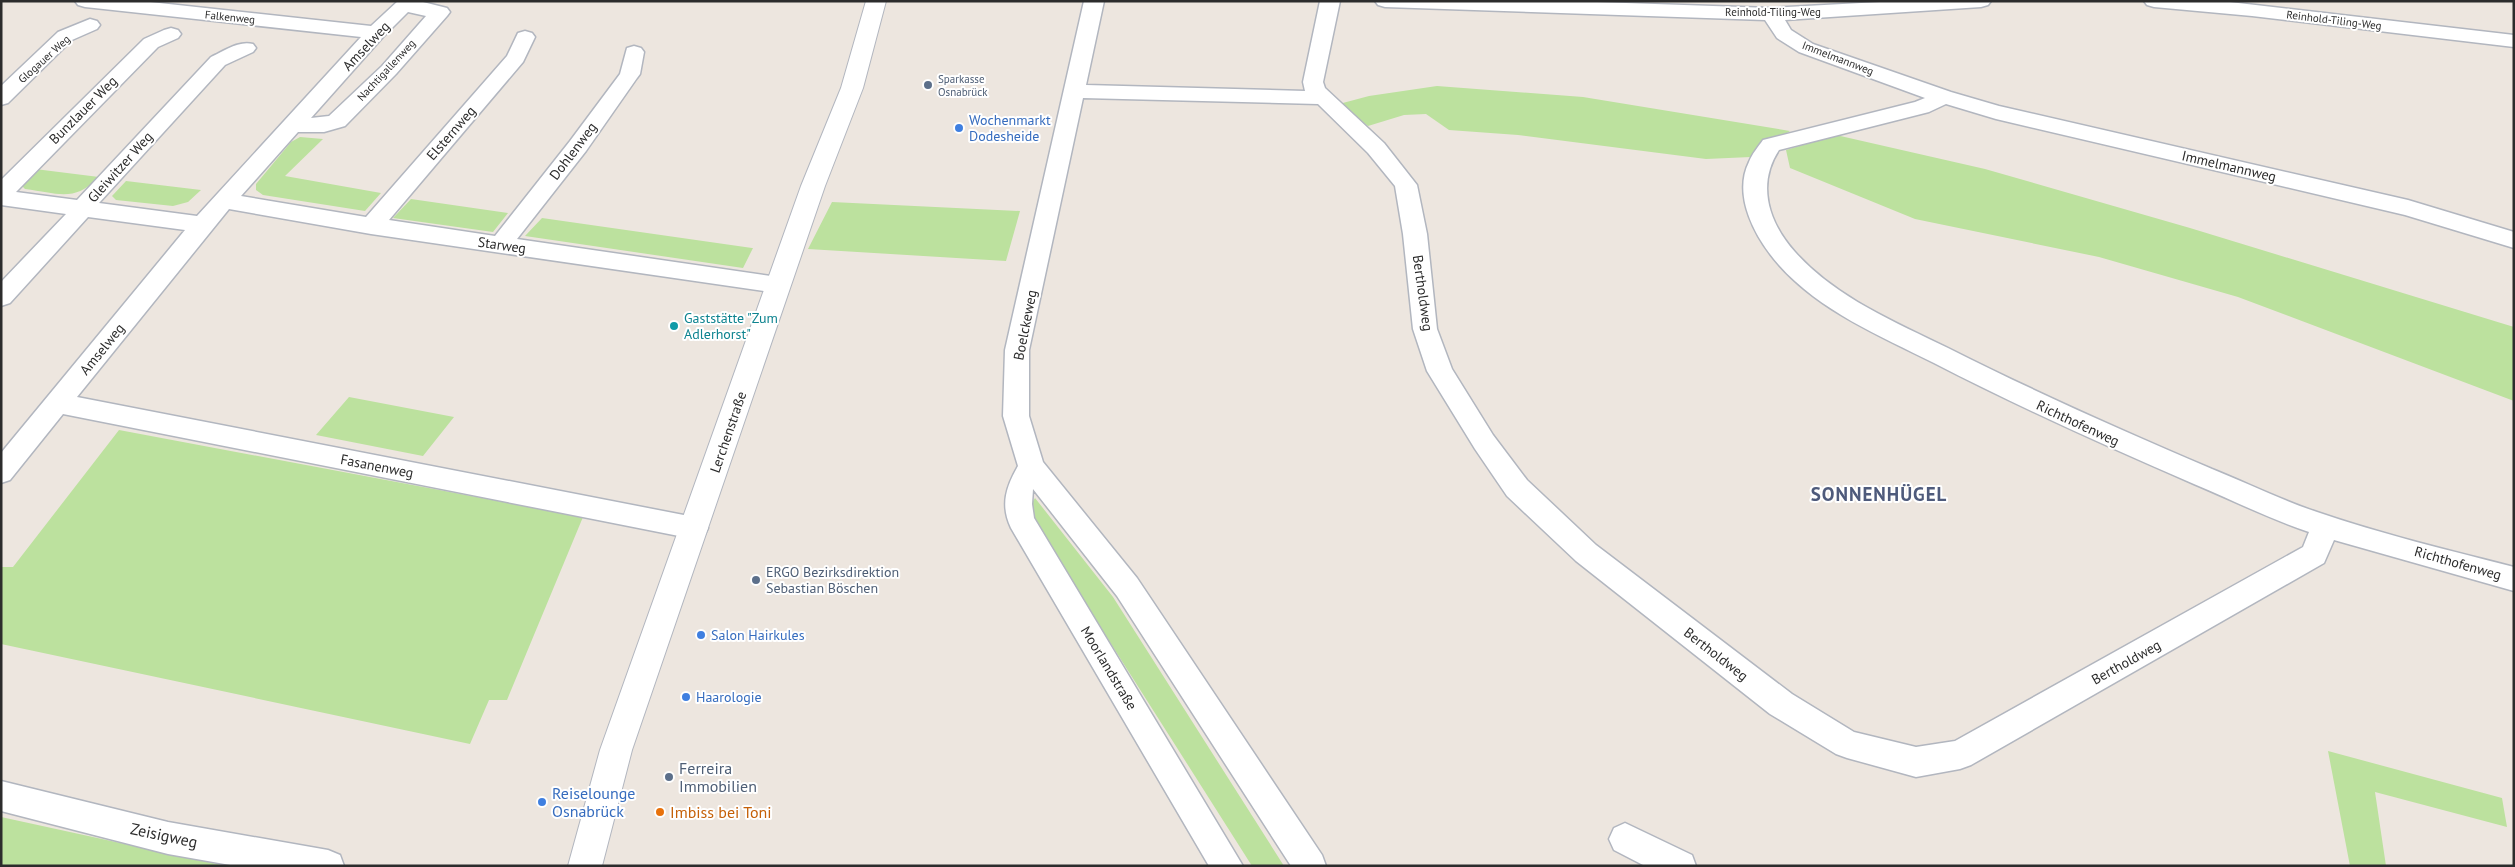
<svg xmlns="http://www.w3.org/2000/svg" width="2515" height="867" viewBox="0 0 2515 867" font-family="'PT Sans',sans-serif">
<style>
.green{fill:#bce19e}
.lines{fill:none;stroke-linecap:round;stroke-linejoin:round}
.minor-casing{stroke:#b2b6bf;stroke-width:3}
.tertiary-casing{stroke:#b2b6bf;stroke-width:2}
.minor{fill:#fff;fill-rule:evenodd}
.tertiary{fill:#fff;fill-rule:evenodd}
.service-dot{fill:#5c6f8a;stroke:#fff;stroke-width:2}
.shop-dot{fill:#3f7fe0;stroke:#fff;stroke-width:2}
.culture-dot{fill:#0f9aa8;stroke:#fff;stroke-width:2}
.food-dot{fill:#e8710a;stroke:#fff;stroke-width:2}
.labels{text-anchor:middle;stroke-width:4;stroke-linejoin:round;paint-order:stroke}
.far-street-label{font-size:11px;fill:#2c2c2c;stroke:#fff}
.far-service-label{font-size:11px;fill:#4e5e75;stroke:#fff;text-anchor:start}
.street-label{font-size:14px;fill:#2c2c2c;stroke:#fff}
.shop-label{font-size:14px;fill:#366cbe;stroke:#fff;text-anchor:start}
.culture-label{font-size:14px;fill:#0d838f;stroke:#fff;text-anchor:start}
.service-label{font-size:14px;fill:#4e5e75;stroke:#fff;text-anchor:start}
.near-service-label{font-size:16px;fill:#4e5e75;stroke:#fff;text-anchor:start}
.near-shop-label{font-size:16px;fill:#366cbe;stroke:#fff;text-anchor:start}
.near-food-label{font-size:16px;fill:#c56008;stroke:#fff;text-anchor:start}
.near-street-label{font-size:16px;fill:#2c2c2c;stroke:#fff}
.district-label{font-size:19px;font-weight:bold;letter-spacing:1px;fill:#4e5a7b;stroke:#fff}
</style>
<rect width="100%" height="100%" fill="#ede6df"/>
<path class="green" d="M1437,86L1583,97L1790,131L1751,157L1706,159L1518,135L1449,130L1426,114L1404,115L1368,126L1339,104L1369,96Z
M1836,135L1985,169L2190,228L2514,327V401L2238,297L2099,257L1915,219L1790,168L1786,150Z
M300,137L323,139L285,176L381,193L365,211L263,195L256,190V184L291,142Z
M35,169L99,177C74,203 58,193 25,189L21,185Z
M126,181L201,190L188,202L173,206L116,200L112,196Z
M411,199L508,213L493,232L393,218Z
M832,202L1020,211L1006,261L808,249Z
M542,218L752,248H753L743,268L525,236Z
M349,397L454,417L423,456L316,435Z
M119,430L583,517L507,700H489L470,744L1,644V567H13Z
M1035,498L1113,597L1284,866H1252L1033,521L1028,509Z
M2328,751L2502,798L2507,827L2375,792L2386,866H2350Z
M1,817L226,866H1Z"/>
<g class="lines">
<g class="minor-casing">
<path id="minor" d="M75,1H141L371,26L398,1H419L447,8L450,12L447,16L396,74L345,126L324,132H298L241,196L366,217L507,56L518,33L525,31L532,33L535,37L523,62L389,220L495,236L570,141L620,74L627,48L634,46L641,48L644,52L640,74L637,78L586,151L517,239L778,277L786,279L790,285L786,291L778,293L371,234L229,209L77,397L694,517L704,520L708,528L704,536L694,539L63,414L10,480L1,483V453L185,230L88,217L10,303L1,306V282L66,214L1,205V180L144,39L164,30L171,28L178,30L181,34L178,38L158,47L16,192L77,200L211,57C224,51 239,40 253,44L256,48L253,52L225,65L99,203L197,216L361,37L85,7L78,5ZM408,12L426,16L382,66L329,116L311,118L383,37Z
M1084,1H1104L1086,85L1305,91L1303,82L1320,1H1340L1323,82L1325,88L1384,143L1417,185L1427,234L1437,329L1452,369L1493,435L1527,480L1596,545L1792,694L1854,732L1916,747L1955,741L2303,547L2309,532C2270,519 2232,500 2194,484C2106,446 2019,407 1934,363C1880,336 1820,311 1779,265C1756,239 1732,196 1749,162C1752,154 1758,147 1763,140L1915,102L1925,98L1799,52L1777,38L1765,20L1385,7L1378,5L1375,1H1568L1771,8L1898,1H1991L1988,5L1981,7L1785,20L1791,30L1813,44L1951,92L1999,106L2408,200L2514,232V248L2405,215L1996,119L1946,104L1929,112L1779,150C1756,185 1769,223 1795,252C1835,297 1895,322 1948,348C2035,392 2123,431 2212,469C2247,483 2281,500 2317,512C2381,534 2448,550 2514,567V591L2334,540L2324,563L1971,765L1960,769L1916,777L1847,758L1836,754L1770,714L1576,561L1507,496L1475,449L1427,371L1413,329L1403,234L1395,186L1368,153L1318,104L1083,98L1029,350V416L1043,462L1137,578L1322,855L1326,866H1291L1117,596L1033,489L1032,504L1034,518L1243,866H1209L1011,528C1000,505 1006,487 1018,466L1003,416L1005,350Z
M2144,1H2221L2514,35V47L2252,16L2154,7L2147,5Z
M90,19L97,21L100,25L97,29L72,40L8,103L1,105V86L58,32Z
M1,781L168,822L328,850L340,855L344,866H236L168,854L1,811Z
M1625,823L1692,855L1696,866H1645L1614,850L1609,839L1614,828Z"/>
</g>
<g class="tertiary-casing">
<path id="tertiary" d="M866,1H886L863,88L825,186L632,750L602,866H568L600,750L801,186L841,88Z"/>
</g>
<use href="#minor" class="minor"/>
<use href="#tertiary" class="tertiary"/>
</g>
<g class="service-dot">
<circle cx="928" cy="85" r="5"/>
<circle cx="756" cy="580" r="5"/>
<circle cx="669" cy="777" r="5"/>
</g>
<g class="shop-dot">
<circle cx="959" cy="128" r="5"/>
<circle cx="701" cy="635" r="5"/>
<circle cx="686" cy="697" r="5"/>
<circle cx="542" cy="802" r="5"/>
</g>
<circle class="culture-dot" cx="674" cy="326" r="5"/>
<circle class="food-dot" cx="660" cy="812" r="5"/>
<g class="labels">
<g class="far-street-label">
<text x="1773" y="16">Reinhold-Tiling-Weg</text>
<text transform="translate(230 17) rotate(6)" y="4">Falkenweg</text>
<text transform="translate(2334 20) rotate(7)" y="4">Reinhold-Tiling-Weg</text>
<text transform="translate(1838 58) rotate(21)" y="4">Immelmannweg</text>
<text transform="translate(44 59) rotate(-42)" y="4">Glogauer Weg</text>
<text transform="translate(386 70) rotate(-47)" y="4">Nachtigallenweg</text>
</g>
<g class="far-service-label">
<text x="938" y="83">Sparkasse<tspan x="938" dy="13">Osnabrück</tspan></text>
</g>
<g class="street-label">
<text transform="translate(366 46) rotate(-47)" y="5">Amselweg</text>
<text transform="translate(83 110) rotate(-45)" y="5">Bunzlauer Weg</text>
<text transform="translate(451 133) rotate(-49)" y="5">Elsternweg</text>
<text transform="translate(573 151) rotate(-53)" y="5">Dohlenweg</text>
<text transform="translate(2229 166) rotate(13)" y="5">Immelmannweg</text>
<text transform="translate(120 167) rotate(-48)" y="5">Gleiwitzer Weg</text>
<text transform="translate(502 245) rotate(8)" y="5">Starweg</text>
<text transform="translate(1423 293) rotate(82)" y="5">Bertholdweg</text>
<text transform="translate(1025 325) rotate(-79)" y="5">Boelckeweg</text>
<text transform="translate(102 349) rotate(-51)" y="5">Amselweg</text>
<text transform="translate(2078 423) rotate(25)" y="5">Richthofenweg</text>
<text transform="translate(728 432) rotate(-71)" y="5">Lerchenstraße</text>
<text transform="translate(377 466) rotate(11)" y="5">Fasanenweg</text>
<text transform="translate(2458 563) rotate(16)" y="5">Richthofenweg</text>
<text transform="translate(1716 654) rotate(38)" y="5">Bertholdweg</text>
<text transform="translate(2126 662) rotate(-29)" y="5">Bertholdweg</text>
<text transform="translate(1109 668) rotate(59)" y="5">Moorlandstraße</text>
</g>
<g class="shop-label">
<text x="969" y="125">Wochenmarkt<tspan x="969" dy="16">Dodesheide</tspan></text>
<text x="711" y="640">Salon Hairkules</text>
<text x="696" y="702">Haarologie</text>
</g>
<g class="culture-label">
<text x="684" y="323">Gaststätte "Zum<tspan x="684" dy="16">Adlerhorst"</tspan></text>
</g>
<g class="service-label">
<text x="766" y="577">ERGO Bezirksdirektion<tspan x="766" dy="16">Sebastian Böschen</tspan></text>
</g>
<g class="near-service-label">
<text x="679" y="774">Ferreira<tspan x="679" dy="18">Immobilien</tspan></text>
</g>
<g class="near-shop-label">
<text x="552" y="799">Reiselounge<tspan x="552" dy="18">Osnabrück</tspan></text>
</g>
<g class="near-food-label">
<text x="670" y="818">Imbiss bei Toni</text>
</g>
<g class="near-street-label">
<text transform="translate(164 835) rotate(12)" y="6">Zeisigweg</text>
</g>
<g class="district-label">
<text x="1879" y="501">SONNENHÜGEL</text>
</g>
</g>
<rect width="2515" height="867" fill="none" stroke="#2c2c2c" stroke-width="5"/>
</svg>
